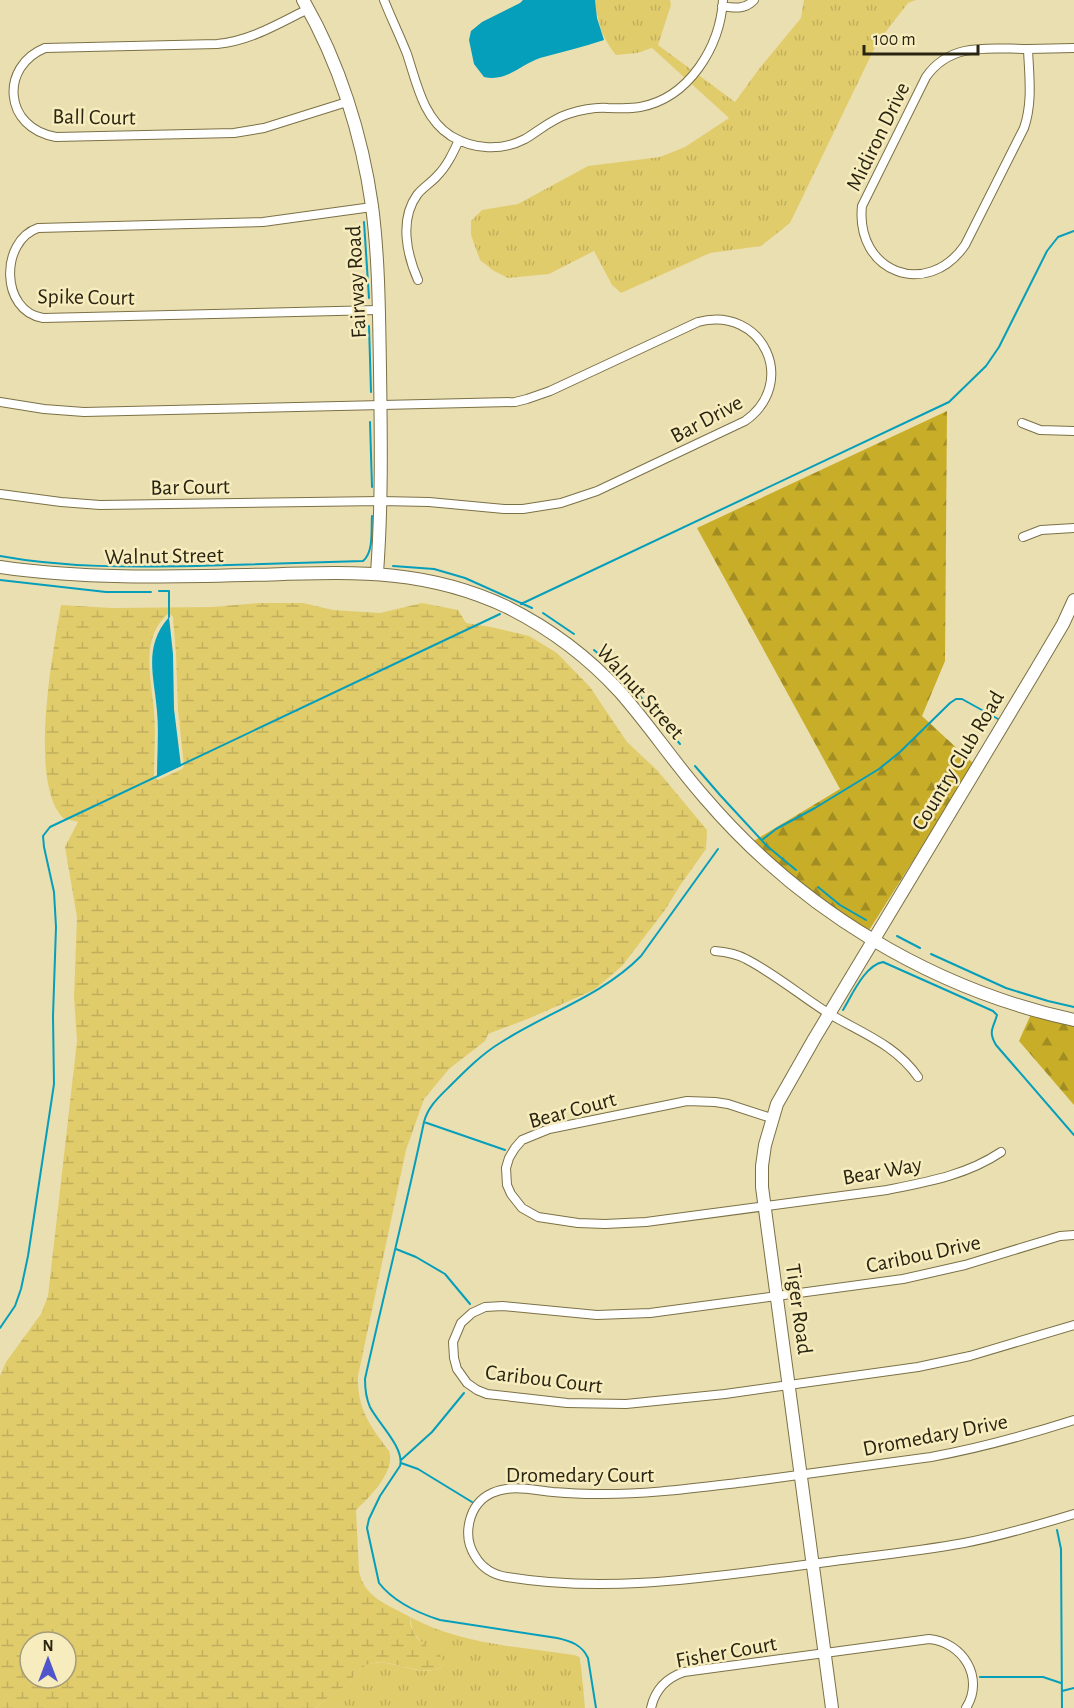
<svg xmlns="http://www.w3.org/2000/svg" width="1074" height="1708" viewBox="0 0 1074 1708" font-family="'Alegreya Sans',sans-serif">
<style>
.grass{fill:url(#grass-tufts)}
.forest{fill:url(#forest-firs)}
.wetland{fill:url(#wetland-marsh);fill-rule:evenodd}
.water{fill:#059ebb}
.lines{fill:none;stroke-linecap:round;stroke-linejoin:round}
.stream{stroke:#059ebb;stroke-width:2}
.street-casing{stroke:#7b7146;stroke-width:10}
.secondary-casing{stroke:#7b7146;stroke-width:14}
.street{stroke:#fff;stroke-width:8}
.secondary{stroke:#fff;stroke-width:12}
.labels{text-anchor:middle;stroke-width:5;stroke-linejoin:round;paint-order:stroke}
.street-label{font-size:22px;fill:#292412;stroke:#f7ecbd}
</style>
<defs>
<pattern id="grass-tufts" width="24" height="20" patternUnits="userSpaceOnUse" patternTransform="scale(1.5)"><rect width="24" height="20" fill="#e1cc6c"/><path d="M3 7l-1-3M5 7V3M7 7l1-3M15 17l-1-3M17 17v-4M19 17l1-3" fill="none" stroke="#c1af5d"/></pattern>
<pattern id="forest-firs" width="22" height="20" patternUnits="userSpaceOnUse" patternTransform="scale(1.5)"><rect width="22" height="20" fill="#c8ad29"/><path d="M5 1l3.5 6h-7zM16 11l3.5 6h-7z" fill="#a28d22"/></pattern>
<pattern id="wetland-marsh" width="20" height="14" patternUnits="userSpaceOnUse" patternTransform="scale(1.5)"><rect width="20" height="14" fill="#e1cc6c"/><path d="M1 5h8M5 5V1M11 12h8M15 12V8" fill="none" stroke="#c1af5d"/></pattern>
</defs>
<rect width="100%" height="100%" fill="#eadfb1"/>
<path class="grass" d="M595,0H670L671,5L658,45L735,102L759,69L801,18L804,0H916L908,3L877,43L790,223L761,246L710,253L621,293L612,285L594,251L549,274L508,278L494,271L480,260L471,235V221L482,210L518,204L588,166L660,157L685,147L729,118L652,48L637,53L616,55C601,36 598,23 595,0Z
M410,1617C460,1644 519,1647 574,1655L579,1657L581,1666L585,1708H316C325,1697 336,1693 346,1685C352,1679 356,1672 362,1667C366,1665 371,1663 376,1663C396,1660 428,1681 445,1664L434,1651L425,1646L413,1632Z"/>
<path class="forest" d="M947,411L945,661L922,716L974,764L868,932L831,907L752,842L840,789L697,528Z
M1031,1014L1074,1025V1105L1019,1041Z"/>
<path class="wetland" d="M260,603H303L333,610L380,613L422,603L458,610L466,623L491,627L529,636L557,653L590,687L627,742L657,770L707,830L706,849L679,887L665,910L622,966L594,990L530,1018L488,1034L485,1041L449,1069L424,1099L406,1150L358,1376C357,1408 370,1426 389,1451C396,1471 370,1497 356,1510L359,1571C364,1598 389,1605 410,1617C410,1647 438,1645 445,1664C428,1681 395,1659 374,1663C373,1663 365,1665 365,1666C358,1669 354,1677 349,1682C339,1693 325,1696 316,1708H0V1376L6,1362L41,1314L48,1296L77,1041L74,997L77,917L65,847L78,822L63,818C28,782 53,652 61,605L112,608L212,607ZM169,613L173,617L176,654L178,709L184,766L182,769L158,780L154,777C154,755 156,732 154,711C151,678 140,637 169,613ZM30,1642H66V1678H30Z"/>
<path class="water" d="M523,0H595L597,18L604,40C583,47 561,52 540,58C520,65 507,82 484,77L474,64L469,40L471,31L482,22L520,3Z
M169,617L173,654L174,709L181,766L157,777C157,755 159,732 157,711C154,675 143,647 169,617Z"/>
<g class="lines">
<path class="stream" d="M364,222L369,298
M369,326L371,392
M370,422L372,487
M0,556C65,568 131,567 197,566C252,564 307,563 363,561C374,552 371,530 372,516
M393,566L434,569L465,578L532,608
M0,580L106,592H151
M159,591H169V617
M521,604L949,402L986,366L999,347L1047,251L1058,237L1074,231
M543,613L574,634
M594,650L618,670L680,744
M695,766L720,795L767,846L796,870
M762,840L776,829L815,808L879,769L900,752L950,703L956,699H962L998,719
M818,887L840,905L866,920
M897,936L920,948
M931,954L1006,988L1048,1001L1074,1007
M843,1010C852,995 865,965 883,962L993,1011L997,1015C993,1029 988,1031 996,1045L1074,1135
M424,1122L505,1150
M396,1249L416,1257L445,1274L470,1304
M0,1328L15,1306L21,1289L28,1256L54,1084L53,1016L56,927L54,892L44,847L43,836L50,827L500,614
M401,1460L432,1432L464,1393
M401,1463L418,1469L472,1502
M1057,1530L1061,1549L1062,1708
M980,1677H1043L1061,1683
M1062,1691L1074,1688
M596,1708L588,1658C582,1645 571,1641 557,1638L440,1620C418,1613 393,1601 379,1583L367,1528L369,1519L380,1496L400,1466C405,1448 378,1423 370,1407C366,1398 365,1388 365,1379C384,1293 406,1208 424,1122C428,1106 440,1096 451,1085C466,1070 482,1054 500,1043C546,1013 602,996 641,956L718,849"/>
<g class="street-casing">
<path id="street" d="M384,0C391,18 400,36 407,54C417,84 423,118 451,136C474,150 502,151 525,139C540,130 552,119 568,114C581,110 594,107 608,108C619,108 629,109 640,107C689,98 720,47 723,0
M722,6C734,8 745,10 754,0
M308,9C278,24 250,41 217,44L45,48C0,66 3,128 56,137L234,133L264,128L347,102
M1028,49C1029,75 1033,102 1024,128L965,245C927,300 855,272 862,206L926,77C951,41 991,49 1028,49Z
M1028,49L1074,48
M372,207L263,222L38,228C0,241 0,311 43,318L378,310
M418,280C407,255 399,220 417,195C422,188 431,183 437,176C447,166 453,153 459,140
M0,402L44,409L84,412L515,402L527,399L550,391L698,322C763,305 799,383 745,421L597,491L561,503L523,509H504L429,502L381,501L100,505L61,502L0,494
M1022,423L1040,430L1074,431
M1023,537L1041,530L1074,528
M715,951C726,952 737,954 746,959C775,974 801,996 828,1013C861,1033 895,1044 918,1077
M771,1118L728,1104L715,1102L687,1101L549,1129L522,1140L515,1148L509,1158L506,1168L507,1185L511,1194L522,1208L538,1217L578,1223L605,1224L646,1222L887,1190C927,1182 967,1175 1001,1152
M1074,1235L1060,1236L965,1265L903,1279L650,1313L597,1315L503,1306L485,1307L472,1313L461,1323L453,1342L454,1358L457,1369L467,1383L477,1390L487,1394L567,1403L626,1404L725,1394L918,1367L970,1356L1074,1325
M1074,1420C1027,1435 980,1448 931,1457C870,1465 808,1474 746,1482C695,1488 644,1495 593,1494C580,1494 566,1493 553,1492C533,1490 511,1484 492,1493C468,1504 462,1536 475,1556C482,1568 494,1575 507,1577C609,1594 710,1577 812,1564C863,1557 914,1552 964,1543C1001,1536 1038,1525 1074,1514
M651,1708C655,1690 666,1678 684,1672L929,1639C963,1642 985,1678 966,1708"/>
</g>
<g class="secondary-casing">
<path id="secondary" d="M303,0C339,62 362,135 372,206C379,260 379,315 380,369C381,438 382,505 377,573
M0,567C82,579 164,577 247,575C341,573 418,565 507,607C549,628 588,657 620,692C650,726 675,764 705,798C800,909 931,989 1074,1020
M832,1708L762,1187V1166L765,1145L777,1104L814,1039L1034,673L1063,624L1074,600"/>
</g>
<use href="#street" class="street"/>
<use href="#secondary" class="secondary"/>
</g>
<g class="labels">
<g class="street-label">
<text transform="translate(94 116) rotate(1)" y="8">Ball Court</text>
<text transform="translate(877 136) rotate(-64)" y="8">Midiron Drive</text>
<text transform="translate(355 282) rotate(-93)" y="8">Fairway Road</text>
<text transform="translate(86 296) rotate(1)" y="8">Spike Court</text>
<text transform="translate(706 418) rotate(-28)" y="8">Bar Drive</text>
<text transform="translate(190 486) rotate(-1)" y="8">Bar Court</text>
<text transform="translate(164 555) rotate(-1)" y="8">Walnut Street</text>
<text transform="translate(641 691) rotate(48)" y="8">Walnut Street</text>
<text transform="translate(957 760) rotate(-59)" y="8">Country Club Road</text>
<text transform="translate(572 1109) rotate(-15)" y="8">Bear Court</text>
<text transform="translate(882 1170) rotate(-10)" y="8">Bear Way</text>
<text transform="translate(923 1253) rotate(-12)" y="8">Caribou Drive</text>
<text transform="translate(800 1309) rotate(82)" y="8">Tiger Road</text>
<text transform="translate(544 1378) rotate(7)" y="8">Caribou Court</text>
<text transform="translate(935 1434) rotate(-11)" y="8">Dromedary Drive</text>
<text x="580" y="1482">Dromedary Court</text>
<text transform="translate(726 1651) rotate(-10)" y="8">Fisher Court</text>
</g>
</g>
<g transform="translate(48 1660)"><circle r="28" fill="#f7ecbd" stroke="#a59c79" stroke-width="1.5"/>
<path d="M0-4.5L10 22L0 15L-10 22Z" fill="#5155cb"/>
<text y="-9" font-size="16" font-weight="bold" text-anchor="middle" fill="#292412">N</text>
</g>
<path d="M864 45v9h114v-9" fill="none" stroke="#292412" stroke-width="3"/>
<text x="873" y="45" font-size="18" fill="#292412" stroke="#f7ecbd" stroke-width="4.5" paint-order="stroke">100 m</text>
</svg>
